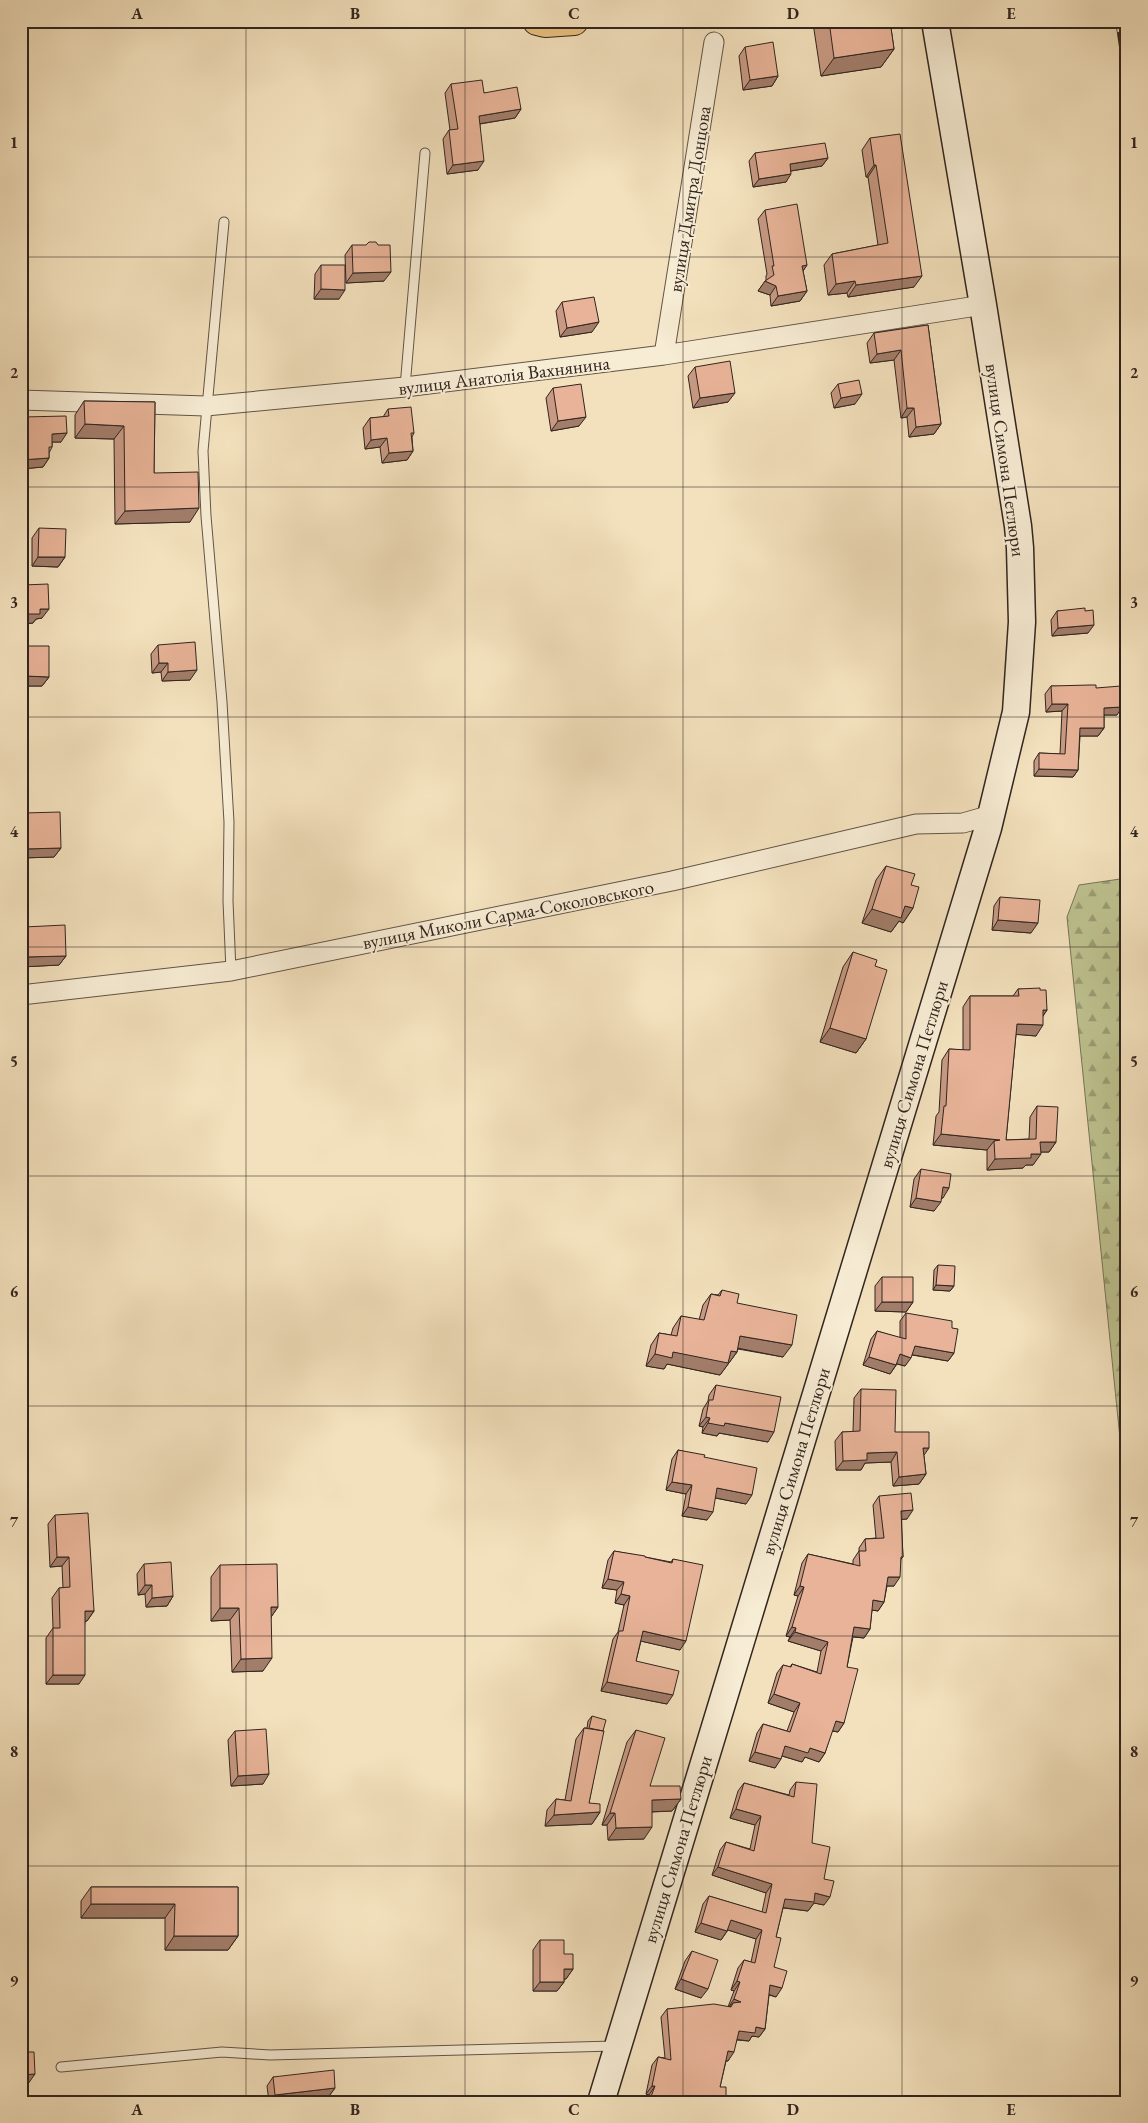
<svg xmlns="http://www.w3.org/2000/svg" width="1148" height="2123" viewBox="0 0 1148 2123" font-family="'EB Garamond',serif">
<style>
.forest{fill:url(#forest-firs);stroke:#777457}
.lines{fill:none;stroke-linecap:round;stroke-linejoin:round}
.lane-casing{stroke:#625446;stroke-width:11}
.street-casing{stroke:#625446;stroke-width:21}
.secondary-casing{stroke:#31251f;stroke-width:29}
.primary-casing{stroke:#31251f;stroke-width:30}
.lane{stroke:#f7ecd4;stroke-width:9}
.street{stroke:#f7ecd4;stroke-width:19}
.secondary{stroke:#f7ecd4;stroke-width:26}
.primary{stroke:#eac07e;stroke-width:28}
.rail-casing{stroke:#31251f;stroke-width:5.5}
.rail{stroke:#f7ecd4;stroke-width:4;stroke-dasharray:11;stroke-linecap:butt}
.wall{fill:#c89a83;stroke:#31251f}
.shaded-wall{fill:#a27d6a;stroke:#31251f}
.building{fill:#e8b398;stroke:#31251f}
.grid{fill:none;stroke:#31251f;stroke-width:1;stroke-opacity:0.55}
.labels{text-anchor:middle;stroke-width:4;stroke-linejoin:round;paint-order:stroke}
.street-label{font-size:19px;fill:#31251f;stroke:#f7ecd4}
.neatline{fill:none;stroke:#31251f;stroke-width:2}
.grid-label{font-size:16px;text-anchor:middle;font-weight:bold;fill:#31251f}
</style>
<defs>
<pattern id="forest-firs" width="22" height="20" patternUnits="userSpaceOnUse" patternTransform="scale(1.25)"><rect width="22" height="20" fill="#bdc28f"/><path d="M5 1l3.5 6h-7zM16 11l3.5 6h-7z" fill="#9a9d74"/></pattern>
</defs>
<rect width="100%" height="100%" fill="#f3e1bd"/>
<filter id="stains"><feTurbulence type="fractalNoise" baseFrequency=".004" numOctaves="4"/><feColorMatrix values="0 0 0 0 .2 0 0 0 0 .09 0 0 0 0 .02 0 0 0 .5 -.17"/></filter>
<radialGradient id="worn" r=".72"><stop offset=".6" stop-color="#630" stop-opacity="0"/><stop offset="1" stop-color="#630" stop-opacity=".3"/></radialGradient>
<path class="forest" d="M1127,878V1507L1067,917L1079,885Z"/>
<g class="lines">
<g class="lane-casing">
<path id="lane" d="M224,222L203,451L206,516L222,702L229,822L228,901L231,971
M405,387L425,153
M61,2067L222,2052L270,2055L615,2046"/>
</g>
<g class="street-casing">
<path id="street" d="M664,355L714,42
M21,400L206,406L405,387L664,355L983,305
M21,995L231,971L672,881L916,824L963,823L991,815"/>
</g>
<g class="secondary-casing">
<path id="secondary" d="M601,2102L988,828L1016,712L1022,622L1020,548L1018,526L983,305L935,21"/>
</g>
<g class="primary-casing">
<path id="primary" d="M537,21L545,23L574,21"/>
</g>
<use href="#lane" class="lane"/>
<use href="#street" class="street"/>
<use href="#secondary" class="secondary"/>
<use href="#primary" class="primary"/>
<g class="rail-casing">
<path id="rail" d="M1118,21L1127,83"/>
</g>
<use href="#rail" class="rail"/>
</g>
<path class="wall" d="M815,21H890L894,49L881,67L821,76L813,23Z
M745,47L778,76L772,86L743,90L739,56Z
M451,84L484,93L521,109L515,118L480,124L478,170L447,174L443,139L449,130H450L445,93Z
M870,138L914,287L848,297L847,293L828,295L824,265L832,254L878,245L868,177H866L862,150Z
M755,153L828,158L822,166L791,171L786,182L753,187L749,161Z
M765,210L807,265L803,271L807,291L800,301L771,306L770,295L758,291L766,280V276L767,274L758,219Z
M352,245L384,281L346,283L345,255Z
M321,265L339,299H314L315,274Z
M562,302L592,332L560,337L556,311Z
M928,325L941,424L934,434L909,437L907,417L901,418L894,360L870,363L867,343L874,333Z
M695,367L728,402L693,408L688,376Z
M838,384L855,404L834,408L831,393Z
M553,388L579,426L551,431L546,398Z
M84,401L155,402L154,473L190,522L115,524L114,439L75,438V415Z
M388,409L414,433L412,437L413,451L407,460L382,463L380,447L365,449L363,428L370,418L383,417Z
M23,417L61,442H52V447L49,453V458L43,467L21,469V419Z
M39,528L65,557L58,567L32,566V538Z
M23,585L42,618L36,619L33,623L21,624V587Z
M1057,611H1085L1088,633L1052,636L1051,620Z
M158,645L190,680L162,681L161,672L152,673L151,654Z
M26,646L49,677L42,686H21V652Z
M1051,686L1096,688L1117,715H1104V728L1098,736H1080L1078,770L1073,777L1034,776V761L1039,753L1060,754L1062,711L1046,712L1045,694Z
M24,813L61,848L54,857L21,858V817Z
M886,866L911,885L913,908L903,923L899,921L891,932L862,923L876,880Z
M1000,897L1031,933L992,930L994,906Z
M24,927L66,956L59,965L21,967V931Z
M853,952L875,966L866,1039L856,1053L820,1042L843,967Z
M1018,989L1040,990L1047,1010L1043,1016L1036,1036L1016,1034L1006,1140L1029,1139L1030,1117L1037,1106L1056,1142L1049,1152H1041L1033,1165H1026L1023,1168L987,1170V1150L933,1145L936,1116L939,1112L942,1060L949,1049L963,1050V1007L970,996H1013Z
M921,1169L943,1198H941L934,1211L910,1207L914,1179Z
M938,1265L954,1286L950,1291L933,1290L934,1270Z
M882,1277L913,1302L906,1312L875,1311V1286Z
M722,1290L737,1303L783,1357L738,1349L737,1352L720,1375L667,1364L664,1369L646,1366L651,1345L659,1333L671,1335L673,1328L681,1316L699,1320L703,1305L711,1294L718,1295Z
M906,1313L954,1353L948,1361L912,1355L905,1366L897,1364L890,1374L863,1365L871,1339L877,1331L900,1338V1321Z
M716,1385L768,1442L719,1433L717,1436L702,1433L703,1427L699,1426L703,1409L708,1401L709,1395Z
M861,1389L895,1432L924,1456L926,1474L919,1484L893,1486L891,1462L865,1463L861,1470H836L835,1441L842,1432H853L854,1398Z
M678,1450L704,1457L746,1504L715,1498L707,1520L682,1516L686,1494L666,1490L672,1459Z
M879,1496L907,1519H901L903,1557L901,1559L894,1586H887L884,1602L878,1611L872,1610L870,1629L864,1638L853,1637L847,1667L844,1723L838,1732L832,1731L825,1753L819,1762L805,1757L802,1762L782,1756L775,1768L749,1761L757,1733L763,1724L787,1731L794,1712L768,1703L777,1673L783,1665L790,1667L792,1664L817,1672L821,1651L788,1641L790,1637L786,1636L798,1596L794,1595L802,1563L808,1554L853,1564V1560L859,1551V1548L865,1539L876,1538L873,1505Z
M55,1515L94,1611L87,1621H85L79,1684H46V1638L53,1628L52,1598L59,1588H63L62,1566L50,1567L48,1524Z
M614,1551L671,1562L673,1559L680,1650L641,1641L636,1661L667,1704L601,1691L613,1639L618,1632L624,1605L615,1603L617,1590L602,1588L608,1560Z
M144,1564L173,1596L167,1606L146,1607L145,1594L138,1595L137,1574Z
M220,1565L278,1607L271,1617L263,1671L232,1672L230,1620L211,1621V1577Z
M592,1716L603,1731L589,1803L600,1812L592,1824L545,1826L547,1810L556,1799L565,1800L576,1739L584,1728H587L588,1721Z
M636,1730L650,1786L681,1799L672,1811L652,1812L644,1839L608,1840L607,1825H602L627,1742Z
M235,1731L263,1784L231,1786L228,1740Z
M796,1782L812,1843L824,1879V1905L814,1903L808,1911L783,1908L776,1937L774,1967L776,1997L769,1995L765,2029L759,2037L752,2036L749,2041L737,2040L728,2061H726L720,2087L726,2102H647L649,2095L646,2094L652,2065L658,2057L665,2058L661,2017L667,2009L728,2007L734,1991L731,1990L738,1968L744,1960L751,1962L756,1939L728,1930L721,1940L695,1932L703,1904L709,1896L762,1912L766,1893L712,1875L720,1850L726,1842L750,1849L755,1825L730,1818L738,1791L744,1783L789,1795L790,1790Z
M91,1887H238V1936L228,1950H165V1918H81V1901Z
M540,1940L564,1954L573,1969L566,1979H564V1982L557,1991H533V1950Z
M692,1951L701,1998L675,1989L685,1961Z
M273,2077L335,2088L329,2096L280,2102H269L267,2086Z"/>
<path class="shaded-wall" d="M894,49L881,67L821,76L834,58Z
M778,76L772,86L743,90L750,80Z
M521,109L515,118L472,125L479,116Z
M828,158L822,166L784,172L790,164Z
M484,161L478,170L447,174L453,165Z
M874,165H876L868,177H866Z
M791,174L786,182L753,187L759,179Z
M807,265L800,275L802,266Z
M391,272L384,281L346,283L353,273Z
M922,276L914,287L848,297L856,285Z
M765,281L776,286L770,295L758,291Z
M855,281L847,293L828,295L836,284Z
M321,289L345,290L339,299H314Z
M807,291L800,301L771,306L778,296Z
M599,322L592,332L560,337L567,328Z
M901,350L894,360L870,363L877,354Z
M735,393L728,402L693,408L700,398Z
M862,394L855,404L834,408L841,398Z
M907,408H914L907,417L901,418Z
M586,417L579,426L551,431L558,421Z
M85,424L124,426L114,439L75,438Z
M941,424L934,434L909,437L916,427Z
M67,433L61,442H46L52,434Z
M387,438L380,447L365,449L371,440Z
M413,451L407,460L382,463L389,453Z
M49,458L43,467L21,469V460Z
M199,508L190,522L115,524L125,511Z
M38,557H65L58,567L32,566Z
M40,609H49L42,618L36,619L33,623L21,624V617L24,614Z
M1094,625L1088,633L1052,636L1058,628Z
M159,663H168L161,672L152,673Z
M197,670L190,680L162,681L168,672Z
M25,676L49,677L42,686H21V682Z
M1052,704H1068L1062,711L1046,712Z
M1122,707L1117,715H1098L1104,708Z
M1080,728H1104L1098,736H1074Z
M1039,769L1078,770L1073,777L1034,776Z
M61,848L54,857L21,858V854L25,849Z
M905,906L913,908L903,923L899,921L891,932L862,923L872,909Z
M998,920L1038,923L1031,933L992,930Z
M66,956L59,965L21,967V962L25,957Z
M1043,1010H1047L1040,1020Z
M1017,1024L1043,1025L1036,1036L1010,1034Z
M830,1028L866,1039L856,1053L820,1042Z
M941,1134L1000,1140L994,1141L987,1150L933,1145Z
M1040,1142H1056L1049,1152H1033Z
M1031,1154H1041L1033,1165H1026L1023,1168L987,1170L995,1159Z
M943,1187L949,1188L943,1198L936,1197Z
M916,1198L941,1202L934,1211L910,1207Z
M936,1285L954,1286L950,1291L933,1290Z
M882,1302H913L906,1312L875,1311Z
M740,1336L792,1345L783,1357L732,1347Z
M915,1346L954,1353L948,1361L908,1354Z
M731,1351L737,1352L720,1375L667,1364L664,1369L646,1366L655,1354L673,1352Z
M900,1354L911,1358L905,1366L894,1363Z
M869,1357L896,1365L890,1374L863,1365Z
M706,1417L710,1418L703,1427L699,1426Z
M708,1423H725L774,1432L768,1442L719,1433L717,1436L702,1433Z
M923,1448H929L922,1458Z
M897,1452L891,1462L865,1463L861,1470H836L843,1461L867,1453Z
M926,1474L919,1484L893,1486L899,1477Z
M672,1482L692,1485L686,1494L666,1490Z
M717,1488L752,1495L746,1504L711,1497Z
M688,1507L713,1512L707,1520L682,1516Z
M913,1510L907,1519L894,1520L901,1511Z
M57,1557H69L62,1566L50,1567Z
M888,1577H900L894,1586H882Z
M608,1579L624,1582L617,1590L602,1588Z
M145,1585H152L145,1594L138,1595Z
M800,1586L804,1587L798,1596L794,1595Z
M621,1594L630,1596L624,1605L615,1603Z
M173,1596L167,1606L146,1607L152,1598Z
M873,1600L884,1602L878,1611L866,1609Z
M271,1607H278L269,1620Z
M220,1608H239L230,1620L211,1621Z
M85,1611H94L87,1621H79Z
M792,1627L796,1628L790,1637L786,1636Z
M854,1627L870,1629L864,1638L848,1636Z
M643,1631L686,1641L680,1650L636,1640Z
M795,1632L828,1642L821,1651L788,1641Z
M272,1658L263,1671L232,1672L241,1659Z
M53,1675H85L79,1684H46Z
M607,1682L673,1695L667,1704L601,1691Z
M774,1694L800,1703L794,1712L768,1703Z
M836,1721L844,1723L838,1732L829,1730Z
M785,1746L810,1748L825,1753L819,1762L805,1757L802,1762L779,1755Z
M755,1752L781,1759L775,1768L749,1761Z
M269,1774L263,1784L231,1786L238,1776Z
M681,1799L672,1811L643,1812L652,1800Z
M736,1809L761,1816L755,1825L730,1818Z
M600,1812L592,1824L545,1826L554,1815Z
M610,1813H615L607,1825H602Z
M652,1827L644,1839L608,1840L616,1828Z
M718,1867L772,1884L766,1893L712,1875Z
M815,1893L830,1897L824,1905L814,1903L808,1911L779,1907L785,1899Z
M91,1904H175L165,1918H81Z
M731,1920L762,1930L756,1939L725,1929Z
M701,1923L727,1931L721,1940L695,1932Z
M174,1936H238L228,1950H165Z
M564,1969H573L566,1979H557Z
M681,1979L708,1989L701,1998L675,1989Z
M737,1981L740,1982L734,1991L731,1990Z
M540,1982H564L557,1991H533Z
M770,1985L782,1988L776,1997L765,1993Z
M734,1999L741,2002L733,2003L729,2008H728Z
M756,2027L765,2029L759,2037L752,2036L749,2041L733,2039L739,2031Z
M728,2051L734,2052L728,2061L722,2060Z
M35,2074L28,2084H21V2075Z
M652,2086H655L649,2095L646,2094Z
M335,2088L329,2096L280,2102H270L275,2095Z"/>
<path class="building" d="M829,21H890L894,49L834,58Z
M773,42L778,76L750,80L745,47Z
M482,80L484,93L517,87L521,109L479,116L484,161L453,165L449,130L458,129L451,84Z
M900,134L922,276L856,285L855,281L836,284L832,254L888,243L876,165H874L870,138Z
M825,143L828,158L790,164L791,174L759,179L755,153Z
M797,204L807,265L802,266L807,291L778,296L776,286L765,281L774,275L772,266H774L765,210Z
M369,242H376L378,245H390L391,272L353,273L352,245H366Z
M321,265H345V290L321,289Z
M594,297L599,322L567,328L562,302Z
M928,325L941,424L916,427L914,408H907L901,350L877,354L874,333Z
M730,361L735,393L700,398L695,367Z
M859,380L862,394L841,398L838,384Z
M581,384L586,417L558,421L553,388Z
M84,401L155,402L154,473L198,472L199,508L125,511L124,426L85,424Z
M411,407L414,433H411L413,451L389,453L387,438L371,440L370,418L389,416L388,409Z
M66,416L67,433L52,434V447H49V458L21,460V431H23V417Z
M39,528L66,529L65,557H38Z
M48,584L49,609H40V614H24L23,585Z
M1085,608V611L1093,610L1094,625L1058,628L1057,611Z
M195,642L197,670L168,672V663H159L158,645Z
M26,646H49V677L25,676Z
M1090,685H1096V688L1121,686L1122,707L1104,708V728H1080L1078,770L1039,769V753L1065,754L1068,704H1052L1051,686Z
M60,812L61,848L25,849L24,813Z
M886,866L915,874L911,885L919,887L913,908L905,906L901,918L872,909Z
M1000,897L1040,900L1038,923L998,920Z
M65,925L66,956L25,957L24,927Z
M853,952L877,960L875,966L887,970L866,1039L830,1028Z
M1040,988V990H1046L1047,1010H1043V1025L1017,1024L1006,1140L1036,1139L1037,1106L1058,1107L1056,1142H1040L1041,1154H1031V1158L995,1159L994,1141L1000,1140L941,1134L944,1106H946L949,1049L970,1050V996H1019L1018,989Z
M921,1169L951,1174L949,1188L943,1187L941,1202L916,1198Z
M938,1265L955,1266L954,1286L936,1285Z
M882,1277H913V1302H882Z
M722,1290L739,1294L737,1303L797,1315L792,1345L740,1336L737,1352L731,1351L728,1363L673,1352L672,1358L655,1354L659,1333L677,1336L681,1316L704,1320L711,1294L720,1296Z
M906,1313L952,1321V1328L958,1329L954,1353L915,1346L911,1358L900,1354L896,1365L869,1357L877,1331L906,1339Z
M716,1385L781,1397L774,1432L725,1423L724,1426L708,1423L710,1418L706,1417L709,1400H713Z
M861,1389L896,1390L895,1432H929V1448H923L926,1474L899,1477L897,1452L867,1453V1460L843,1461L842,1432L860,1431Z
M678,1450L705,1455L704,1457L757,1468L752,1495L717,1488L713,1512L688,1507L692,1485L672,1482Z
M911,1493L913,1510L901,1511L903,1557H901L900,1577H888L884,1602L873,1600L870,1629L854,1627L847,1667L858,1669L844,1723L836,1721L825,1753L810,1748L808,1753L785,1746L781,1759L755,1752L763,1724L790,1732L800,1703L774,1694L783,1665L791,1667L792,1664L821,1674L828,1642L795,1632L796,1628L792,1627L804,1587L800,1586L808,1554L860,1566L859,1551H866L865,1539L884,1538L879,1496Z
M88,1513L94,1611H85V1675H53V1628H60L59,1588L70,1587L69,1557H57L55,1515Z
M614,1551L645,1556V1557L672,1563L673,1559L703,1565L686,1641L643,1631L636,1661L679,1671L673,1695L607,1682L619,1631H623L630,1596L621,1594L624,1582L608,1579Z
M171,1562L173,1596L152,1598V1585H145L144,1564Z
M277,1564L278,1607H271L272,1658L241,1659L239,1608H220V1565Z
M592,1716L606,1720L603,1731L589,1728Z
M584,1728L604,1731L589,1803L600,1804V1812L554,1815L556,1799L571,1801Z
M266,1729L269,1774L238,1776L235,1731Z
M636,1730L665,1738L650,1786H680L681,1799L652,1800V1827L616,1828L615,1813H610Z
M796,1782L817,1784L812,1843L830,1847L824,1879L834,1881L830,1897L815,1893L814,1902L785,1899L776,1937L781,1938L774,1967L787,1971L782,1988L770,1985L765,2029L756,2027L755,2033L739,2031L734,2052L728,2051L720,2087H726V2102H649L655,2086H652L658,2057L671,2060L667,2009L714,2004L731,2007L733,2003L741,2002L734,1999L740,1982L737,1981L744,1960L755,1963L762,1930L731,1920L727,1931L701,1923L709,1896L766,1913L772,1884L718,1867L726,1842L754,1851L761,1816L736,1809L744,1783L794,1797Z
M91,1887H238V1936H174L175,1904H91Z
M540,1940H564V1954H573V1969H564V1982H540Z
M692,1951L718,1960L708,1989L681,1979Z
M21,2052H34L35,2074L21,2075Z
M334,2070L335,2088L275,2095L273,2077Z"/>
<path class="grid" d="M246,21V2102M465,21V2102M683,21V2102M902,21V2102M21,257H1127M21,487H1127M21,717H1127M21,947H1127M21,1176H1127M21,1406H1127M21,1636H1127M21,1866H1127"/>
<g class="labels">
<g class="street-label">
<text transform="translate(689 199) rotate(-81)" y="7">вулиця Дмитра Донцова</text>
<text transform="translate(504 375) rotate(-7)" y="7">вулиця Анатолія Вахнянина</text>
<text transform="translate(1006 460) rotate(82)" y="7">вулиця Симона Петлюри</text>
<text transform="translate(508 914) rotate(-11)" y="7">вулиця Миколи Сарма-Соколовського</text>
<text transform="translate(913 1074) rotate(-73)" y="7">вулиця Симона Петлюри</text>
<text transform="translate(795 1461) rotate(-73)" y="7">вулиця Симона Петлюри</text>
<text transform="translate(677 1849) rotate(-73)" y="7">вулиця Симона Петлюри</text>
</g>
</g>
<rect width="1148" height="2123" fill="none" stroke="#f3e1bd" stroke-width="55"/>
<rect x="28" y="28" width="1092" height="2068" class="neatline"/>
<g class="grid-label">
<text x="137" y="19">A</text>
<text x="355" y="19">B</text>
<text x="574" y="19">C</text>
<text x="793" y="19">D</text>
<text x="1011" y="19">E</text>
<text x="14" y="148">1</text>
<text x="1134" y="148">1</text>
<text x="14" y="378">2</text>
<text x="1134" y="378">2</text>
<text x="14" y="608">3</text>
<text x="1134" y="608">3</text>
<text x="14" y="837">4</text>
<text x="1134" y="837">4</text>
<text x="14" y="1067">5</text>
<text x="1134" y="1067">5</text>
<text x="14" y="1297">6</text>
<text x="1134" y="1297">6</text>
<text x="14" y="1527">7</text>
<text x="1134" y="1527">7</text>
<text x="14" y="1757">8</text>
<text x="1134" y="1757">8</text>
<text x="14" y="1986">9</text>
<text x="1134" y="1986">9</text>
<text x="137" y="2115">A</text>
<text x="355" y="2115">B</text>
<text x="574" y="2115">C</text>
<text x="793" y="2115">D</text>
<text x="1011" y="2115">E</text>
</g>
<rect width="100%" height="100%" filter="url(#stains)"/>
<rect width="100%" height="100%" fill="url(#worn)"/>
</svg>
